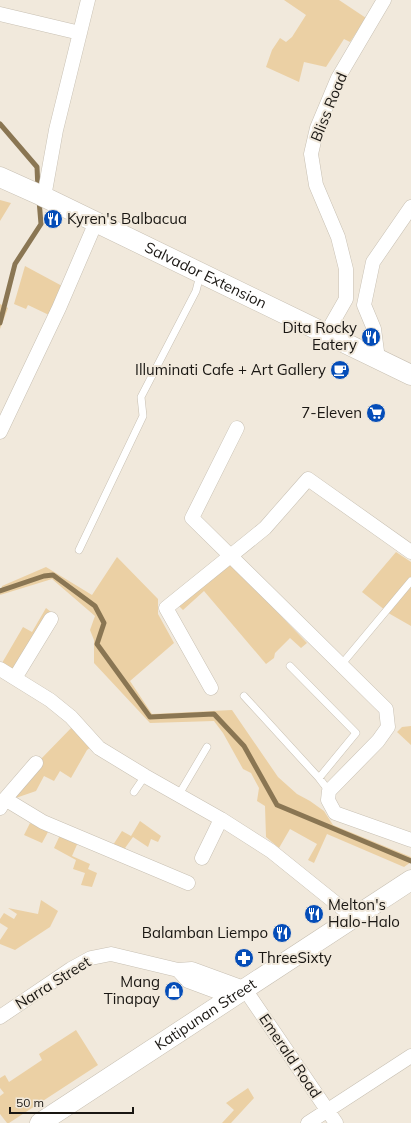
<svg xmlns="http://www.w3.org/2000/svg" width="411" height="1123" viewBox="0 0 411 1123" font-family="Mulish,sans-serif">
<style>
.green{fill:#ebd0a4}
.lines{fill:none;stroke-linecap:round;stroke-linejoin:round}
.stream{stroke:#8a7653;stroke-width:5}
.service-casing{stroke:#c8c0b3;stroke-width:8}
.minor-casing{stroke:#c8c0b3;stroke-width:15}
.secondary-casing{stroke:#c8c0b3;stroke-width:21}
.service{stroke:#fff;stroke-width:7}
.minor{stroke:#fff;stroke-width:14}
.secondary{stroke:#fff;stroke-width:20}
.labels{text-anchor:middle;stroke-width:4;stroke-linejoin:round;paint-order:stroke}
.street-label{font-size:15px;fill:#191612;stroke:#f1e9dc}
.poi-label{font-size:15px;fill:#191612;stroke:#f1e9dc;text-anchor:end}
</style>
<rect width="100%" height="100%" fill="#f1e9dc"/>
<path class="green" d="M284,0H339L366,18L350,42L344,39L326,67L304,62L299,82L266,67L272,50L280,38L286,42L292,37L306,15Z
M0,200L11,203L0,221Z
M25,266L64,287L49,315L28,305L26,309L14,304Z
M0,304L8,308L0,329Z
M396,552L411,562V626L390,614L362,592Z
M117,557L158,599V614L174,643L130,681L152,714L232,710L278,777L297,794L310,801L324,811L333,825L411,857V862L404,867L327,834L314,863L308,860L317,844L290,829L279,848L266,837L265,806L257,801L259,788L251,773L243,769L223,733L214,721L150,723L94,663V640L90,630L95,616L52,579L0,595L2,586L46,567L92,595Z
M229,562L307,643L301,648L290,638L275,653L274,658L266,664L204,591L183,610L178,605Z
M46,608L51,612L15,671L2,663L23,627L32,632Z
M74,725L92,746L87,750L71,778L60,771L54,781L44,776L36,791L7,801L39,761Z
M411,726V745L397,732L402,727Z
M140,821L161,836L158,842L151,839L148,847L133,837L125,848L140,859L113,845L122,831L131,836Z
M30,823L48,832L42,843L24,835Z
M61,833L79,840L72,856L90,864L88,869L97,873L92,887L81,885L85,873L73,869L76,860L54,848Z
M41,900L58,911L50,927L15,950L0,944V940L8,928L0,923V919L4,913L14,919L17,914L8,908L38,914Z
M76,1030L98,1065L9,1123H7L0,1114V1096L4,1093L0,1088V1078L5,1075L9,1082L42,1060L39,1054Z
M248,1088L254,1098L231,1123H222L234,1110L226,1103Z"/>
<g class="lines">
<path class="stream" d="M0,124L37,167L38,190
M0,323L15,264L41,224L39,200
M0,591L44,576L53,575L95,606L104,623L97,644L150,717L214,714L244,746L277,805L411,861"/>
<g class="service-casing">
<path id="service" d="M79,550L143,416L141,397L196,291L200,275
M341,665L411,581
M290,666L356,733L319,778
M244,696L319,778L329,791
M134,792L145,776
M178,796L207,747"/>
</g>
<g class="minor-casing">
<path id="minor" d="M0,14L80,33
M44,197L56,130L88,0
M326,334L346,299V269L338,237L316,185L311,154L317,128L338,78L384,0
M378,359L374,329L364,305L373,262L411,207
M237,428L192,518L386,709L388,727L378,741L329,791L328,800L335,813L411,840
M0,432L59,308L96,222
M0,669L50,700L71,717L99,748L145,776L221,819L271,851L353,917
M15,678L51,619
M211,688L166,608L265,528L308,479L411,552
M5,799L43,822L188,883
M0,808L5,799L36,763
M202,858L221,819
M178,970L188,981L231,997
M0,1017L71,969L91,958L111,954L178,970L192,969L244,988L336,1123
M308,1123L411,1056"/>
</g>
<g class="secondary-casing">
<g id="secondary">
<path id="s1" d="M0,177L40,195L411,375"/>
<path id="s2" d="M40,1123L411,880"/>
</g>
</g>
<use href="#service" class="service"/>
<use href="#minor" class="minor"/>
<use href="#secondary" class="secondary"/>
</g>
<defs>
<g id="restaurant-disc" transform="scale(1)"><circle r="9.5" fill="#054db8" stroke="#f1e9dc"/><path d="M-5-6h1v4h1v-4h1v4h1v-4h1v5L-1.5 .5V6h-2V.5L-5-1ZM5-6V6H3V1.5H1.5Q1.5-4 5-6Z" fill="#fff"/></g>
<g id="cafe-disc" transform="scale(1)"><circle r="9.5" fill="#054db8" stroke="#f1e9dc"/><path d="M-5.5-4.5H6V0H3Q3 3.5 0 3.5H-2.5Q-5.5 3.5-5.5 0ZM3-3.2v2h1.7v-2ZM-6 4.5H4V6H-6Z" fill="#fff"/></g>
<g id="supermarket-disc" transform="scale(1)"><circle r="9.5" fill="#054db8" stroke="#f1e9dc"/><path d="M-6-5.5h2.5l.6 2H6L4.5 2H-2.5L-4.4-4H-6ZM-1.5 3.2a1.3 1.3 0 1 0 .1 0ZM3 3.2a1.3 1.3 0 1 0 .1 0Z" fill="#fff"/></g>
<g id="pharmacy-disc" transform="scale(1)"><circle r="9.5" fill="#054db8" stroke="#f1e9dc"/><path d="M-2-6h4v4h4v4h-4v4h-4v-4h-4v-4h4Z" fill="#fff"/></g>
<g id="shop-disc" transform="scale(1)"><circle r="9.5" fill="#054db8" stroke="#f1e9dc"/><path d="M-5-2.5h2.3a2.7 3.5 0 0 1 5.4 0H5L5.5 6h-11ZM-1.5-2.5h3a1.5 2.3 0 0 0-3 0Z" fill="#fff"/></g>
</defs>
<g fill-rule="evenodd">
<use href="#restaurant-disc" x="53" y="219"/>
<use href="#restaurant-disc" x="371" y="337"/>
<use href="#cafe-disc" x="340" y="370"/>
<use href="#supermarket-disc" x="376" y="413"/>
<use href="#restaurant-disc" x="314" y="914"/>
<use href="#restaurant-disc" x="282" y="933"/>
<use href="#pharmacy-disc" x="244" y="958"/>
<use href="#shop-disc" x="174" y="991"/>
</g>
<g class="labels">
<g class="street-label">
<text transform="translate(329 107) rotate(-68)" y="5">Bliss Road</text>
<text dy="5" stroke="none"><textPath href="#s1" startOffset="228">Salvador Extension</textPath></text>
<text transform="translate(53 983) rotate(-32)" y="5">Narra Street</text>
<text dy="5" stroke="none"><textPath href="#s2" startOffset="198">Katipunan Street</textPath></text>
<text transform="translate(290 1056) rotate(56)" y="5">Emerald Road</text>
</g>
<g class="poi-label">
<text x="67" y="224" text-anchor="start">Kyren's Balbacua</text>
<text x="357" y="333">Dita Rocky<tspan x="357" dy="17">Eatery</tspan></text>
<text x="326" y="375">Illuminati Cafe + Art Gallery</text>
<text x="362" y="418">7-Eleven</text>
<text x="328" y="910" text-anchor="start">Melton's<tspan x="328" dy="17">Halo-Halo</tspan></text>
<text x="268" y="938">Balamban Liempo</text>
<text x="258" y="963" text-anchor="start">ThreeSixty</text>
<text x="160" y="987">Mang<tspan x="160" dy="17">Tinapay</tspan></text>
</g>
</g>
<path d="M10 1107v6h123v-6" fill="none" stroke="#191612" stroke-width="2"/>
<text x="16" y="1107" font-size="12" fill="#191612" stroke="#f1e9dc" stroke-width="3" paint-order="stroke">50 m</text>
</svg>
